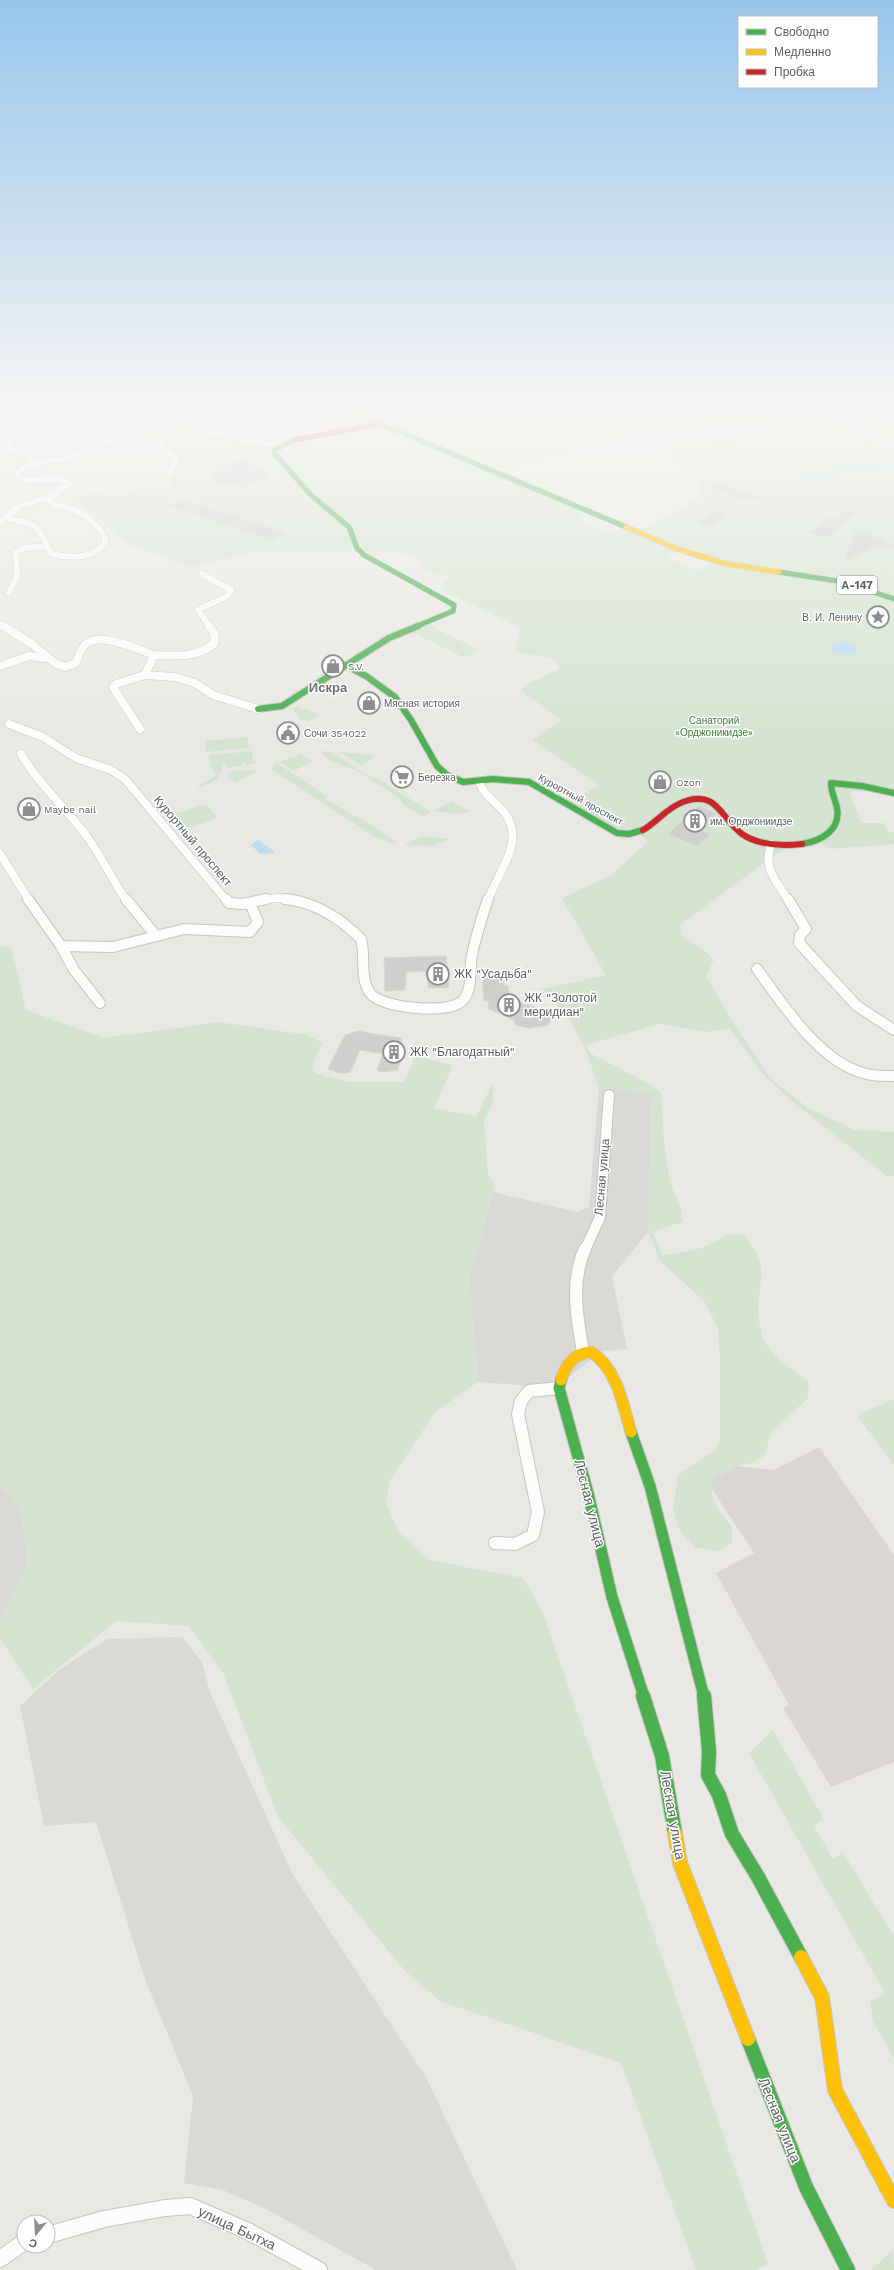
<svg xmlns="http://www.w3.org/2000/svg" width="894" height="2270" viewBox="0 0 894 2270" font-family="'Work Sans',sans-serif">
<style>
.industrial{fill:#dbd9d6}
.education{fill:#dad7d3}
.green{fill:#d5e4d1;fill-rule:evenodd}
.sand{fill:#f1eadb}
.water{fill:#bcdef0}
.lines{fill:none;stroke-linecap:round;stroke-linejoin:round}
.stream{stroke:#bcdef0;stroke-width:2}
.building{fill:#d0cfcd;stroke:#d9d7d4}
.street-far4-casing{stroke:#c4c4c4;stroke-width:7}
.street-far3-casing{stroke:#c4c4c4;stroke-width:9}
.street-far2-casing{stroke:#c4c4c4;stroke-width:12}
.street-far1-casing{stroke:#c4c4c4;stroke-width:14}
.street-casing{stroke:#c4c4c4;stroke-width:18}
.fast-far3-casing{stroke:#c5c5c5;stroke-width:6}
.fast-far2-casing{stroke:#c5c5c5;stroke-width:8}
.fast-far1-casing{stroke:#c5c5c5;stroke-width:13}
.fast-casing{stroke:#c5c5c5;stroke-width:16}
.slow-far2-casing{stroke:#c5c5c5;stroke-width:6}
.slow-far1-casing{stroke:#c5c5c5;stroke-width:13}
.slow-casing{stroke:#c5c5c5;stroke-width:16}
.jam-far1-casing{stroke:#c5c5c5;stroke-width:6}
.jam-casing{stroke:#c5c5c5;stroke-width:8}
.street-far4{stroke:#fcfcfb;stroke-width:6}
.street-far3{stroke:#fcfcfb;stroke-width:8}
.street-far2{stroke:#fcfcfb;stroke-width:10}
.street-far1{stroke:#fcfcfb;stroke-width:12}
.street{stroke:#fcfcfb;stroke-width:16}
.fast-far3{stroke:#4caf50;stroke-width:5}
.fast-far2{stroke:#4caf50;stroke-width:6}
.fast-far1{stroke:#4caf50;stroke-width:11}
.fast{stroke:#4caf50;stroke-width:14}
.slow-far2{stroke:#ffc107;stroke-width:5}
.slow-far1{stroke:#ffc107;stroke-width:11}
.slow{stroke:#ffc107;stroke-width:14}
.jam-far1{stroke:#c62828;stroke-width:5}
.jam{stroke:#c62828;stroke-width:6}
.rail-casing{stroke:#e1e1e1;stroke-width:2.5}
.rail{stroke:#fff;stroke-width:1.5;stroke-dasharray:5;stroke-linecap:butt}
.labels{text-anchor:middle;stroke-width:3;stroke-linejoin:round;paint-order:stroke}
.far-poi-label{font-size:10px;fill:#5b5e61;stroke:#fff;text-anchor:start}
.far-park-label{font-size:10px;fill:#3e7e3d;stroke:#fff}
.far-street-label{font-size:10px;fill:#5b5e61;stroke:#fff}
.shield{fill:#fff;stroke:#8c8e90;stroke-width:1}
.shield-label{font-size:11px;font-weight:bold;fill:#5b5e61}
.street-label{font-size:12px;fill:#5b5e61;stroke:#fff}
.poi-label{font-size:12px;fill:#5b5e61;stroke:#fff;text-anchor:start}
.far-district-label{font-size:13px;font-weight:bold;fill:#6c7073;stroke:#fff}
.near-street-label{font-size:14px;fill:#5b5e61;stroke:#fff}
</style>
<rect width="100%" height="100%" fill="#eae8e4"/>
<path class="industrial" d="M599,1088L652,1093L648,1232L612,1276L627,1349L602,1351L569,1377L547,1387L478,1382L469,1278L493,1192L577,1212L589,1207Z
M0,1486L15,1500L22,1517L28,1564L0,1621Z
M182,1637L202,1662L209,1690L293,1875L427,2079L517,2270H376L264,2208L223,2190L184,2183L193,2096L145,1979L96,1822L44,1826L20,1706L59,1670L107,1639Z"/>
<path class="education" d="M819,1447L894,1555V1762L831,1787L783,1708L789,1705L716,1573L754,1553L710,1486L713,1478L738,1466L774,1470Z"/>
<path class="green" d="M284,413H355L389,429L432,413H804L894,455V793L851,791L850,793L861,823H884L888,833L894,832V844L830,849L821,844V839L787,846L680,925L681,935L706,952L714,960L706,976L736,1027L770,1078L808,1108L855,1130L894,1132V1176L888,1177L788,1098L760,1071L730,1028L707,1032L659,1024L586,1045L590,1053L651,1085L661,1093C663,1122 664,1151 670,1180C673,1195 683,1206 683,1222L652,1232L663,1255C676,1253 696,1251 708,1245C723,1238 725,1232 743,1235C777,1271 752,1286 760,1326C761,1330 762,1337 764,1341C775,1358 792,1370 809,1382L808,1398L771,1433L765,1455L755,1462L738,1466L713,1478C707,1499 720,1512 732,1527V1542L718,1551L696,1548L680,1532L673,1508L678,1475L715,1450L720,1439V1362L718,1328L704,1301L660,1261L648,1232L652,1093L599,1088L584,1046L568,1017L542,989L606,975L562,898L611,875L648,842L636,831L606,826L568,803L599,785L533,740L562,720L520,690L527,684L559,669L557,660L514,651L521,629L440,589L449,576L419,569L423,563L414,555L377,551L317,553L254,552L192,567L128,544L84,507L76,497L97,493L120,496L133,490L169,488L177,458L153,438L151,433L153,430L185,428L280,445L334,430L326,423ZM743,422L759,424L778,430L709,445L685,446L667,454L676,457L698,483L703,493L688,505L638,532L630,530L603,531L585,523L579,511L583,509L498,472L608,437L634,432ZM680,550L712,561L700,570L667,558Z
M427,621L438,630L480,650L465,658L407,630Z
M296,706L319,714L309,722L300,719L293,709Z
M247,737L249,748L206,752L205,741Z
M252,751L253,761H258L257,763L246,765L245,762L243,763V765L227,768L226,764H224L217,780L199,788L197,787L217,775L210,766L209,755Z
M320,751L332,752L368,776L381,781L431,812L422,816L403,805L399,798L356,770L330,761Z
M340,752L373,755L372,758L378,756L361,765Z
M300,754L313,761L294,771L280,762L292,757L294,759V757Z
M277,763L328,797L325,798L354,816L356,815L397,842L395,844L377,838L270,769Z
M235,771L256,770L258,771L236,782L228,777L230,774Z
M452,801L470,812L457,814L433,811Z
M206,804L218,818L181,830L169,816Z
M421,836L451,839L431,846L404,845Z
M0,946L11,947L26,1010L104,1038L219,1022L308,1035L322,1043L312,1067L315,1073L349,1082H405L415,1055L453,1065L434,1108L476,1117L493,1082V1103L484,1120L488,1174L495,1185L469,1278L478,1382L435,1412L390,1480L386,1503L399,1532L429,1560L523,1578L543,1613L768,2264L756,2270H696L621,2063L440,2001L404,1970L278,1817L224,1675L189,1626L116,1621L33,1689L0,1639V1621L28,1564L22,1517L15,1500L0,1486Z
M894,1399V1465L859,1418V1414Z
M773,1730L824,1819L814,1826L833,1859L843,1852L894,1937V2059L873,2021L870,2002L885,1993L749,1753Z
M893,2250L894,2270H871Z"/>
<path class="sand" d="M846,413H861L894,426V436Z"/>
<path class="water" d="M861,413H894V426Z
M844,641L856,646L857,652C849,657 836,656 829,648L833,643Z
M258,840L274,851L273,853L260,854L251,845Z"/>
<g class="lines">
<path class="stream" d="M797,481L849,469L892,467"/>
</g>
<path class="building" d="M241,460L260,468L272,477L245,486L224,485L211,482L212,475L216,474L232,462Z
M722,483L736,488L760,497L749,502L710,488Z
M182,499L286,533L273,540L169,506Z
M716,510L730,515L711,527L697,522Z
M845,510L856,513L828,538L809,533L829,517L836,519Z
M855,531L875,537L894,546L872,548L844,561Z
M698,806L716,813L699,830L710,834L698,846L668,834Z
M446,956L449,988H429L425,971L406,972L405,990L385,991L384,958Z
M500,977L503,980L504,986H508L509,998L554,1014L548,1025L529,1028L515,1025L514,1020L489,1009L488,1001H484L482,982L484,979Z
M357,1031L401,1038L404,1053L397,1070L382,1072L377,1070L383,1054L360,1050L350,1073H339L328,1069L345,1035Z"/>
<g class="lines">
<g class="street-far4-casing">
<path id="street-far4" d="M0,428L11,448L36,462
M143,430L176,461L169,474
M7,518C40,525 37,524 51,554C71,558 94,560 106,541C102,529 87,515 75,510C66,506 56,508 49,500L50,496
M0,522L18,507L54,495L69,484L60,479L24,480L19,478L17,473L27,465L68,458L119,436L143,430L175,426H185L255,443L280,444
M202,574L231,590L227,596L198,610L210,627
M9,593L17,576L16,552L24,548L46,546
M0,624L4,627"/>
</g>
<g class="street-far3-casing">
<path id="street-far3" d="M3,626L32,644L55,663L65,667L76,663C79,657 80,648 86,644C100,631 139,650 154,655L145,675
M154,655C176,656 196,658 214,644L215,634L209,626
M0,666L29,656L45,658
M9,724L43,737L76,758L111,770L125,779L226,900
M140,729L113,687L116,684L145,675L175,677L195,683L213,695L258,709
M21,754C39,785 67,809 88,838C102,857 112,880 126,900
M479,781C483,795 495,801 504,812C527,840 498,872 488,900
M771,844C763,869 775,879 788,900
M0,854L29,900
M260,900L278,898L293,900"/>
</g>
<g class="street-far2-casing">
<path id="street-far2" d="M28,899L61,946L113,947L184,929L250,932L258,922L250,903
M126,899L156,936
M226,899L229,903L243,904L266,899
M285,899C315,902 340,918 361,939C366,956 359,977 370,993C380,1008 453,1016 464,999C473,987 469,969 472,955C476,936 482,917 488,899
M788,899L806,929L800,935L799,943L857,1006L894,1030
M61,946L74,970L100,1003
M757,969C784,1006 823,1068 872,1075C879,1076 887,1076 894,1076
M585,1250L600,1217L609,1095"/>
</g>
<g class="street-far1-casing">
<path id="street-far1" d="M583,1352C577,1318 570,1281 585,1249
M495,1543L515,1544L533,1535L538,1512L518,1414L521,1401L529,1391L559,1388"/>
</g>
<g class="street-casing">
<path id="street" d="M48,2235L104,2219L165,2208L190,2206L248,2231L319,2270
M0,2259L24,2242"/>
</g>
<g class="fast-far3-casing">
<path id="fast-far3" d="M355,413L626,527
M294,440L274,450L275,454L311,495L349,527L357,548L364,555L454,605L453,611L415,627
M779,572L844,582L894,599"/>
</g>
<g class="fast-far2-casing">
<path id="fast-far2" d="M345,665L366,676L395,697L411,720L437,766L447,775L463,782L493,779L529,782L617,833L629,834L643,830
M258,709L282,706L389,638L418,626
M802,844C821,841 841,830 837,808C835,799 831,792 831,783L862,786L894,793"/>
</g>
<g class="fast-far1-casing">
<path id="fast-far1" d="M561,1380L559,1388L588,1493L612,1597L644,1697
M631,1432L650,1486L704,1697"/>
</g>
<g class="fast-casing">
<path id="fast" d="M643,1696L662,1756L675,1833
M704,1696L709,1751L708,1775L719,1795L732,1834L758,1877L801,1957
M748,2039L806,2187L848,2270"/>
</g>
<g class="slow-far2-casing">
<path id="slow-far2" d="M626,527L680,550L727,564L779,572"/>
</g>
<g class="slow-far1-casing">
<path id="slow-far1" d="M561,1380C566,1364 574,1353 591,1352C617,1368 623,1405 631,1432"/>
</g>
<g class="slow-casing">
<path id="slow" d="M675,1833L680,1863L748,2039
M801,1957L822,1997L835,2090L894,2201"/>
</g>
<g class="jam-far1-casing">
<path id="jam-far1" d="M294,440L379,424"/>
</g>
<g class="jam-casing">
<path id="jam" d="M643,830C657,822 668,807 683,802C718,789 720,818 742,834C759,846 782,846 802,844"/>
</g>
<use href="#street-far4" class="street-far4"/>
<use href="#street-far3" class="street-far3"/>
<use href="#street-far2" class="street-far2"/>
<use href="#street-far1" class="street-far1"/>
<use href="#street" class="street"/>
<use href="#fast-far3" class="fast-far3"/>
<use href="#fast-far2" class="fast-far2"/>
<use href="#fast-far1" class="fast-far1"/>
<use href="#fast" class="fast"/>
<use href="#slow-far2" class="slow-far2"/>
<use href="#slow-far1" class="slow-far1"/>
<use href="#slow" class="slow"/>
<use href="#jam-far1" class="jam-far1"/>
<use href="#jam" class="jam"/>
<g class="rail-casing">
<path id="rail" d="M822,413L894,445"/>
</g>
<use href="#rail" class="rail"/>
</g>
<linearGradient id="sky" x2="0" y2="1"><stop stop-color="#96c5eb"/><stop offset="0.56" stop-color="#f6f5f3"/><stop offset="1" stop-color="#f6f5f3" stop-opacity="0"/></linearGradient>
<rect width="894" height="731" fill="url(#sky)"/>
<defs>
<g id="sight-ring" transform="scale(1.15)"><circle r="9.5" fill="#fff" stroke="#8d8e8f" stroke-width="1.5"/><path d="M0-6L1.8-2.2L6-1.7L2.9 1.2L3.7 5.4L0 3.3L-3.7 5.4L-2.9 1.2L-6-1.7L-1.8-2.2Z" fill="#8d8e8f"/></g>
<g id="shop-ring" transform="scale(1.15)"><circle r="9.5" fill="#fff" stroke="#8d8e8f" stroke-width="1.5"/><path d="M-5-2.5h2.3a2.7 3.5 0 0 1 5.4 0H5L5.5 6h-11ZM-1.5-2.5h3a1.5 2.3 0 0 0-3 0Z" fill="#8d8e8f"/></g>
<g id="civic-ring" transform="scale(1.15)"><circle r="9.5" fill="#fff" stroke="#8d8e8f" stroke-width="1.5"/><path d="M-.6-6.5H3V-4.5H.6V-3L4-1V1h2V6H-6V1h2V-1L-.6-3ZM-1.2 2.5V6h2.4V2.5Z" fill="#8d8e8f"/></g>
<g id="supermarket-ring" transform="scale(1.15)"><circle r="9.5" fill="#fff" stroke="#8d8e8f" stroke-width="1.5"/><path d="M-6-5.5h2.5l.6 2H6L4.5 2H-2.5L-4.4-4H-6ZM-1.5 3.2a1.3 1.3 0 1 0 .1 0ZM3 3.2a1.3 1.3 0 1 0 .1 0Z" fill="#8d8e8f"/></g>
<g id="building-ring" transform="scale(1.15)"><circle r="9.5" fill="#fff" stroke="#8d8e8f" stroke-width="1.5"/><path d="M-4-6H4V6H1V3H-1V6H-4ZM-2.5-4.3h1.7v1.8h-1.7ZM.8-4.3h1.7v1.8H.8ZM-2.5-1h1.7V.8h-1.7ZM.8-1h1.7V.8H.8Z" fill="#8d8e8f"/></g>
</defs>
<g fill-rule="evenodd">
<use href="#sight-ring" x="878" y="617"/>
<use href="#shop-ring" x="333" y="666"/>
<use href="#shop-ring" x="369" y="703"/>
<use href="#civic-ring" x="288" y="733"/>
<use href="#supermarket-ring" x="402" y="777"/>
<use href="#shop-ring" x="660" y="782"/>
<use href="#shop-ring" x="29" y="809"/>
<use href="#building-ring" x="695" y="821"/>
<use href="#building-ring" x="438" y="974"/>
<use href="#building-ring" x="509" y="1005"/>
<use href="#building-ring" x="394" y="1052"/>
</g>
<g class="labels">
<g class="far-poi-label">
<text x="862" y="621" text-anchor="end">В. И. Ленину</text>
<text x="348" y="670">S.V.</text>
<text x="384" y="707">Мясная история</text>
<text x="304" y="737">Сочи 354022</text>
<text x="418" y="781">Березка</text>
<text x="676" y="786">Ozon</text>
<text x="44" y="813">Maybe nail</text>
<text x="710" y="825">им. Орджониидзе</text>
</g>
<g class="far-park-label">
<text x="714" y="724">Санаторий<tspan x="714" dy="12">«Орджоникидзе»</tspan></text>
</g>
<g class="far-street-label">
<text transform="translate(581 799) rotate(29)" y="4">Курортный проспект</text>
</g>
<rect class="shield" x="837" y="576" width="40" height="18" rx="3"/>
<g class="shield-label">
<text x="857" y="589">А-147</text>
</g>
<g class="street-label">
<text transform="translate(193 841) rotate(50)" y="4">Курортный проспект</text>
<text transform="translate(602 1177) rotate(-85)" y="4">Лесная улица</text>
</g>
<g class="poi-label">
<text x="454" y="978">ЖК "Усадьба"</text>
<text x="524" y="1002">ЖК "Золотой<tspan x="524" dy="14">меридиан"</tspan></text>
<text x="410" y="1056">ЖК "Благодатный"</text>
</g>
<g class="far-district-label">
<text x="328" y="692">Искра</text>
</g>
<g class="near-street-label">
<text transform="translate(590 1503) rotate(76)" y="5">Лесная улица</text>
<text transform="translate(673 1815) rotate(80)" y="5">Лесная улица</text>
<text transform="translate(780 2120) rotate(68)" y="5">Лесная улица</text>
<text transform="translate(237 2228) rotate(25)" y="5">улица Бытха</text>
</g>
</g>
<rect x="738" y="16" width="140" height="72" fill="#ffffff" stroke="#bdbfc0"/>
<rect x="746" y="29" width="20" height="6" fill="#4caf50" stroke="#bdbfc0"/>
<text x="774" y="36" font-size="12" fill="#5b5e61">Свободно</text>
<rect x="746" y="49" width="20" height="6" fill="#ffc107" stroke="#bdbfc0"/>
<text x="774" y="56" font-size="12" fill="#5b5e61">Медленно</text>
<rect x="746" y="69" width="20" height="6" fill="#c62828" stroke="#bdbfc0"/>
<text x="774" y="76" font-size="12" fill="#5b5e61">Пробка</text>
<g transform="translate(36 2234) rotate(198)"><circle r="19" fill="#ffffff" stroke="#bdbfc0"/>
<path d="M0-3L7 15L0 10L-7 15Z" fill="#8d8e8f"/>
<text y="-6" font-size="11" font-weight="bold" text-anchor="middle" fill="#5b5e61">С</text>
</g>
</svg>
